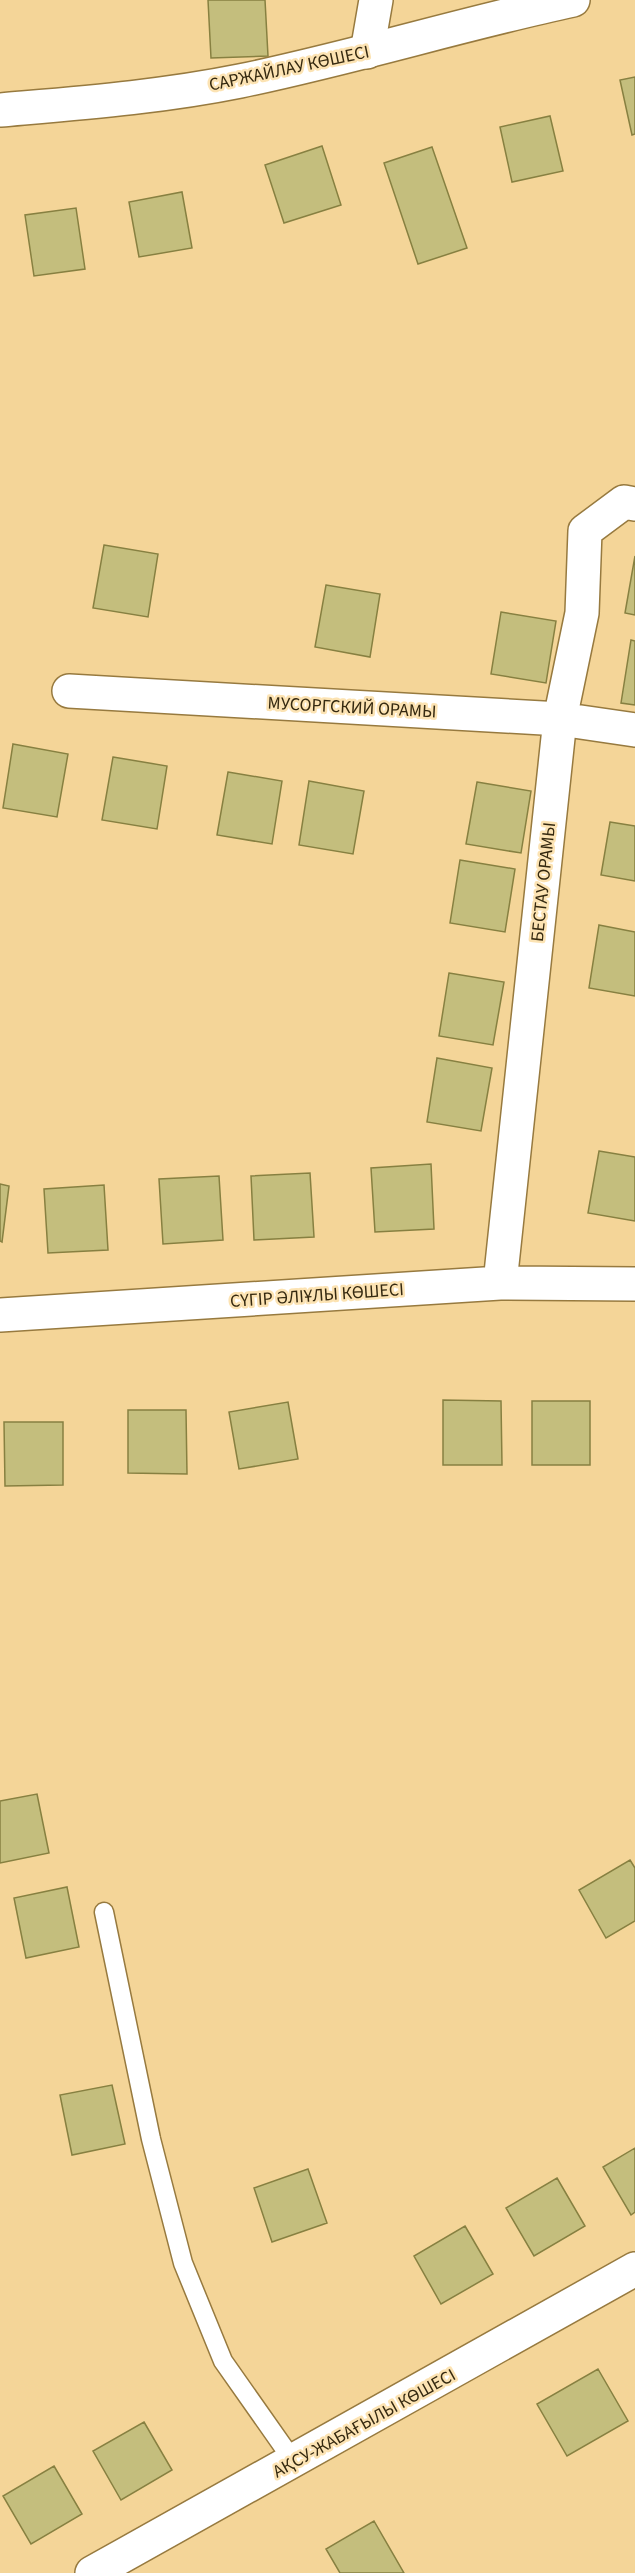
<svg xmlns="http://www.w3.org/2000/svg" width="635" height="2573" viewBox="0 0 635 2573" font-family="'Source Sans 3',sans-serif">
<style>
.building{fill:#c4be7d;stroke:#878041;stroke-width:1.5}
.lines{fill:none;stroke-linecap:round;stroke-linejoin:round}
.lane-casing{stroke:#977a3f;stroke-width:21}
.street-casing{stroke:#977a3f;stroke-width:36}
.secondary-casing{stroke:#977a3f;stroke-width:36}
.lane{stroke:#fff;stroke-width:18}
.street{stroke:#fff;stroke-width:33}
.secondary{stroke:#fff;stroke-width:33}
.labels{text-anchor:middle;stroke-width:5;stroke-linejoin:round;paint-order:stroke}
.street-label{font-size:18px;fill:#352910;stroke:#fce3b3}
</style>
<rect width="100%" height="100%" fill="#f4d598"/>
<path class="building" d="M208,0H265L268,56L211,58Z
M635,77V134L632,135L620,80Z
M550,116L563,171L512,182L500,127Z
M322,146L341,205L284,223L265,165Z
M432,147L467,248L418,264L384,163Z
M182,192L192,248L139,257L129,202Z
M76,208L85,269L34,276L25,215Z
M104,545L158,554L148,617L93,608Z
M635,556V615L625,613Z
M326,585L380,594L370,657L315,647Z
M501,612L556,621L546,683L491,674Z
M631,640L635,641V705L621,703Z
M13,744L68,754L57,817L3,808Z
M113,757L167,766L157,829L102,820Z
M228,772L282,781L272,844L217,835Z
M309,781L364,791L353,854L299,845Z
M477,782L531,791L521,853L466,844Z
M610,822L635,826V881L601,875Z
M460,860L515,869L505,932L450,923Z
M599,925L635,932V996L589,988Z
M449,973L504,982L493,1045L439,1036Z
M437,1058L492,1068L481,1131L427,1122Z
M599,1151L635,1157V1221L588,1213Z
M431,1164L434,1229L375,1232L371,1168Z
M310,1173L314,1237L254,1240L251,1176Z
M219,1176L223,1240L163,1244L159,1179Z
M0,1184L9,1186L2,1242L0,1241Z
M104,1185L108,1250L48,1253L44,1189Z
M443,1400L501,1401L502,1465H443Z
M532,1401H590V1465H532Z
M288,1402L298,1459L239,1469L229,1412Z
M128,1410H186L187,1474L128,1473Z
M4,1422H63V1485L5,1486Z
M37,1794L49,1853L0,1863V1801Z
M630,1860L635,1868V1921L606,1938L579,1890Z
M67,1887L79,1947L26,1958L14,1898Z
M112,2085L125,2144L72,2155L60,2095Z
M635,2148V2212L631,2215L603,2167Z
M308,2169L327,2223L272,2242L254,2188Z
M557,2178L585,2226L534,2256L506,2208Z
M465,2226L493,2274L441,2304L414,2256Z
M598,2369L628,2421L567,2456L537,2404Z
M144,2422L172,2470L121,2500L93,2451Z
M54,2466L82,2514L31,2544L3,2496Z
M374,2521L404,2573H340L326,2549Z"/>
<g class="lines">
<g class="lane-casing">
<path id="lane" d="M104,1912L151,2139L183,2263L223,2361L294,2462"/>
</g>
<g class="street-casing">
<path id="street" d="M367,52L376,0
M69,691L560,719L635,730
M500,1283L560,719L582,613L585,531L624,502L635,504
M0,1315L500,1283L635,1284
M92,2573L635,2269"/>
</g>
<g class="secondary-casing">
<path id="secondary" d="M0,110C80,103 161,97 240,81C352,58 461,24 573,0"/>
</g>
<use href="#lane" class="lane"/>
<use href="#street" class="street"/>
<use href="#secondary" class="secondary"/>
</g>
<g class="labels">
<g class="street-label">
<text transform="translate(289 68) rotate(-12)" y="6">САРЖАЙЛАУ КӨШЕСІ</text>
<text transform="translate(352 707) rotate(3)" y="6">МУСОРГСКИЙ ОРАМЫ</text>
<text transform="translate(543 882) rotate(-84)" y="6">БЕСТАУ ОРАМЫ</text>
<text transform="translate(317 1295) rotate(-4)" y="6">СҮГІР ӘЛІҰЛЫ КӨШЕСІ</text>
<text transform="translate(364 2423) rotate(-29)" y="6">АҚСУ-ЖАБАҒЫЛЫ КӨШЕСІ</text>
</g>
</g>
</svg>
